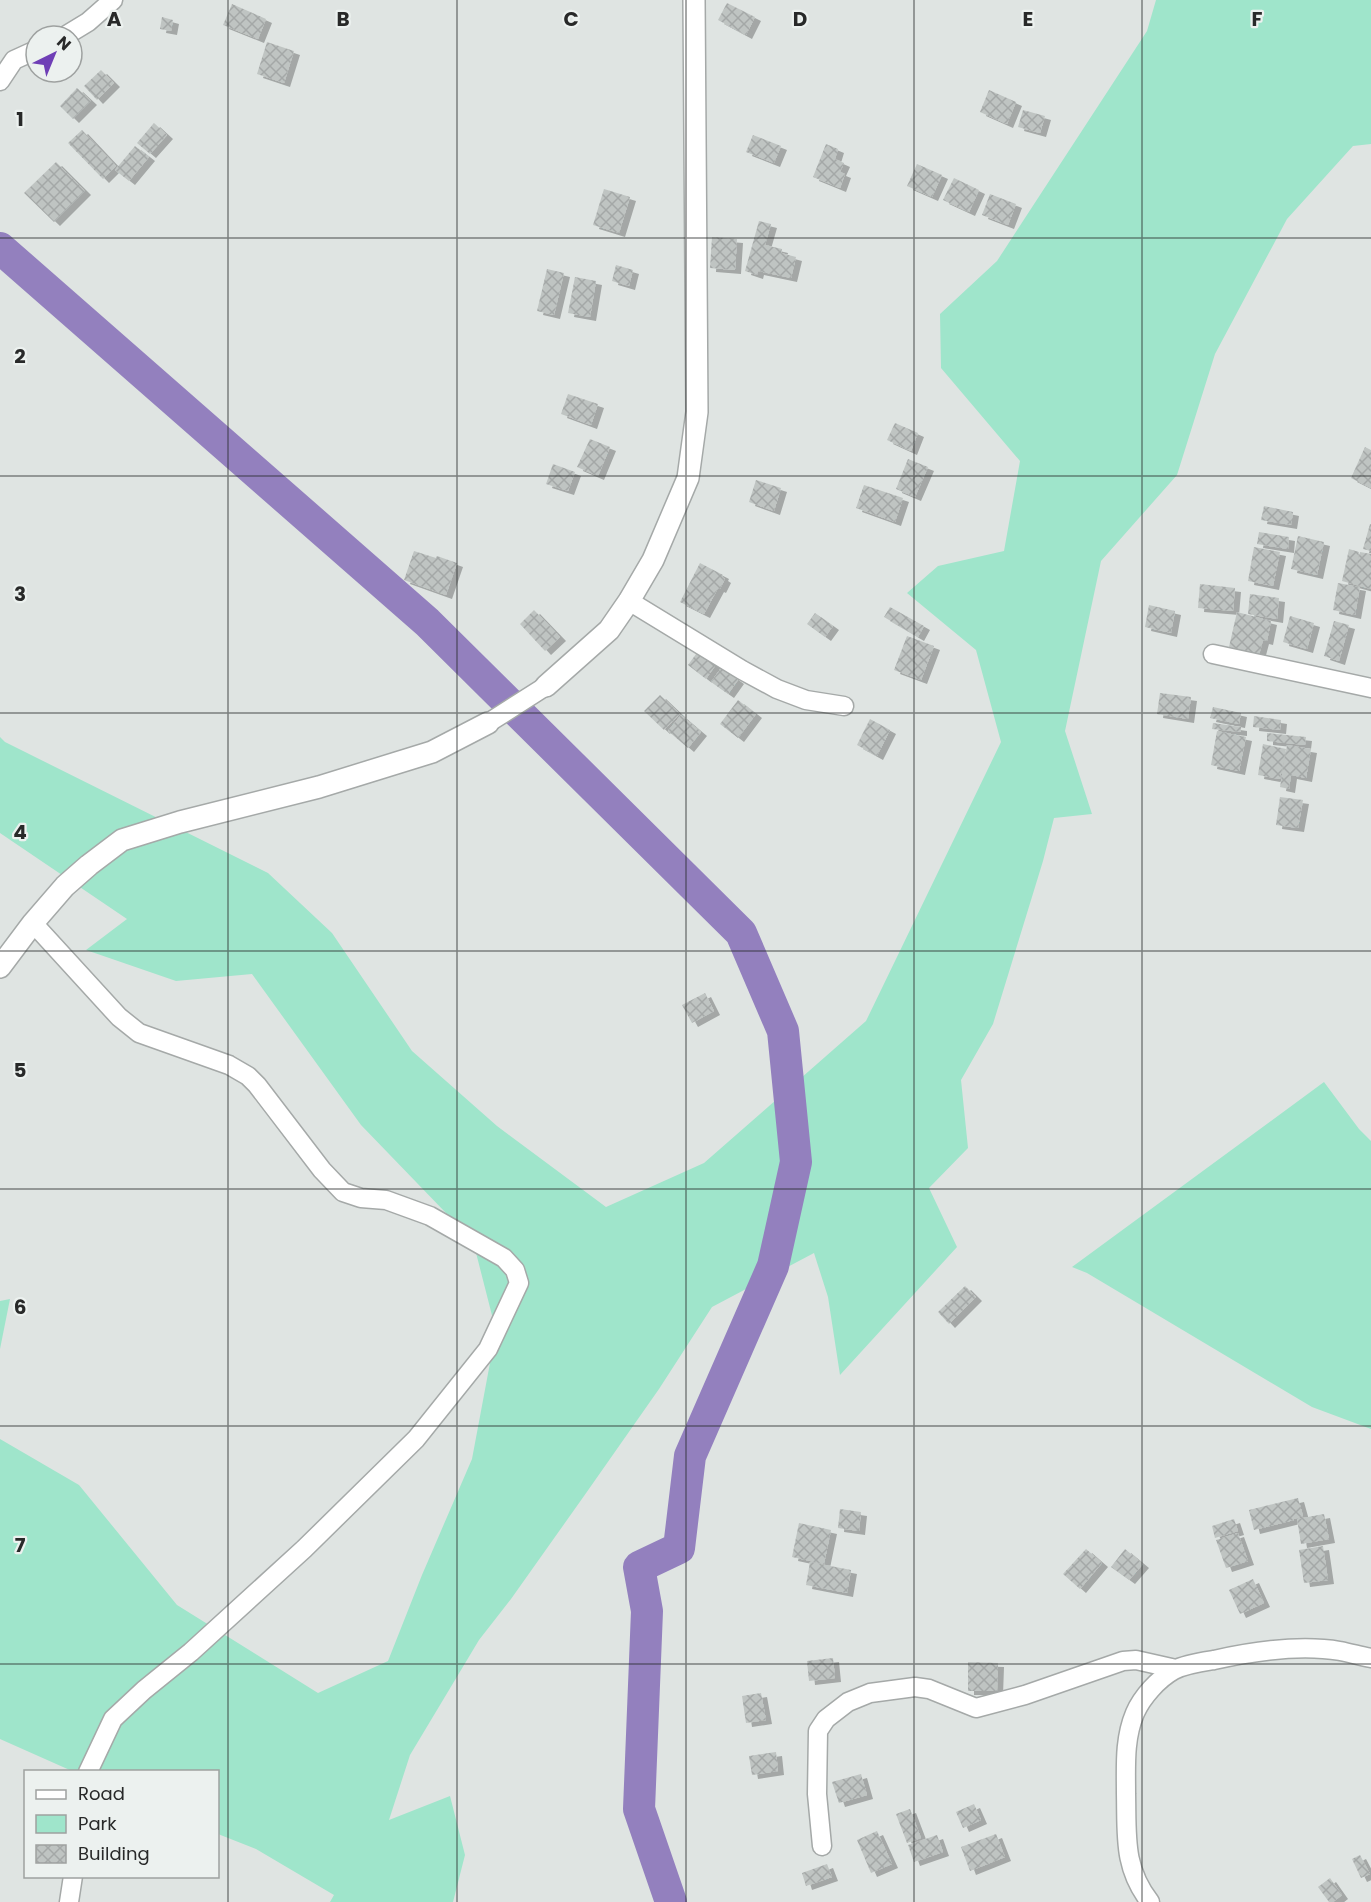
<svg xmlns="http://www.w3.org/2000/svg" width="1371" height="1902" viewBox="0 0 1371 1902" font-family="Poppins,sans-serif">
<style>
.green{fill:#9fe5cb}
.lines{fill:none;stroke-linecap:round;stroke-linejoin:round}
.river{stroke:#9380be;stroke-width:32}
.building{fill:url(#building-cross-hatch);filter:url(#shadow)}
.minor-casing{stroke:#a5a9a8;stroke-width:21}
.tertiary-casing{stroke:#a5a9a8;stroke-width:24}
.minor{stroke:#fff;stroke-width:18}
.tertiary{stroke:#fff;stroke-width:21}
.grid{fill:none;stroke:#282929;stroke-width:1.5;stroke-opacity:0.55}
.grid-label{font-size:20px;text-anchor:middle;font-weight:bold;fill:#282929;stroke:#ecf1ef;stroke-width:4.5;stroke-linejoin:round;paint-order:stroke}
</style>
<defs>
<pattern id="building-cross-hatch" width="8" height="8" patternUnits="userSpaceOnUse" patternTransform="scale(1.5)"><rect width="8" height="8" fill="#bfc4c2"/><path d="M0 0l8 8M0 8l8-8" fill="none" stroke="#a4a8a7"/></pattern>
<filter id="shadow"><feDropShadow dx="6" dy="4" stdDeviation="0" flood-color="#0004"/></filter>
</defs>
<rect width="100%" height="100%" fill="#dfe4e2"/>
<path class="green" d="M1156,0H1371V144L1353,146L1287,219L1215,354L1177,475L1101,561L1065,731L1092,814L1054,818L1043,861L993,1024L961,1080L968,1148L929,1188L957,1247L840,1375L828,1297L814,1253L712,1307L659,1389L584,1496L511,1599L479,1640L410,1755L389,1820L450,1796L465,1855L453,1902H330L334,1895L256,1849L218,1834V1772L72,1771L0,1739V1439L79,1485L177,1605L318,1693L388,1661L422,1575L472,1459L496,1331L473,1241L361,1125L252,974L176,981L86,950L127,919L0,833V737L5,742L268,873L332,933L412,1051L497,1126L606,1207L704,1163L866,1021L1001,742L976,650L907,593L938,566L1004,551L1020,461L941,368L940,314L997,261L1147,31Z
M1324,1082L1359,1129L1371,1141V1429L1312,1407L1087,1273L1072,1267Z
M10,1299L0,1349V1301Z"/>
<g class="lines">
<path class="river" d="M0,248L427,622L741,933L783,1031L796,1162L773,1266L690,1456L679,1548L639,1567L647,1611L639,1809L671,1902"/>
</g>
<path class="building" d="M727,3L755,17L746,35L718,20Z
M232,4L266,19L258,39L223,25Z
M162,17L173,20L171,31L160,29Z
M267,42L294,51L284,83L257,74Z
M101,70L114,83L97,100L84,86Z
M77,88L91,101L73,119L60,106Z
M989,90L1016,102L1007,124L980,112Z
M1023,110L1045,116L1040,133L1018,127Z
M154,123L167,135L150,154L137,143Z
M82,130L116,166L103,179L68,143Z
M753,135L781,146L774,163L746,152Z
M826,144L838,149L835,159L844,163L840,172L845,174L840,188L813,177Z
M135,146L149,157L129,181L115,170Z
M56,162L85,191L54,222L24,193Z
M917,164L942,175L932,197L907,186Z
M954,178L979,190L969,212L943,200Z
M604,189L630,197L619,233L593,225Z
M990,194L1016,204L1008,225L982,215Z
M759,221L771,224L765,245L782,249L781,253L796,257L791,278L758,271L757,275L745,271Z
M712,237L737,239L735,270L710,268Z
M616,265L633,270L629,286L612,281Z
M547,269L564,273L554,315L537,311Z
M575,277L596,281L590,317L568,313Z
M568,394L598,404L591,425L561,414Z
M895,423L918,433L911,451L887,440Z
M590,439L610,447L598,476L577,467Z
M1365,447L1371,450V488L1351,478Z
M908,459L928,467L915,497L896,489Z
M553,464L575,472L568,491L546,484Z
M756,480L781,488L774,511L749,502Z
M864,485L903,498L895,522L856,508Z
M1264,506L1293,512L1291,525L1261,520Z
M1370,524H1371V551L1363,549Z
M1259,532L1289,537L1288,549L1257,544Z
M1298,536L1324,542L1317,575L1291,569Z
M1254,547L1280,552L1273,586L1248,581Z
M1349,549L1359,552L1354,578L1360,552L1371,554V589L1342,581Z
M414,551L436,558L437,556L457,563L446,595L404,580Z
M700,563L723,575L722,577L725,579L720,589L718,588L704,614L680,602Z
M1338,583L1360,587L1355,615L1333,610Z
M1200,584L1235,588L1233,611L1198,608Z
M1250,594L1279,598L1277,619L1248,614Z
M1149,605L1175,611L1171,633L1145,627Z
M890,607L924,626L918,637L884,617Z
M534,610L560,637L545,651L520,624Z
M1237,612L1271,621L1267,641L1263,640L1259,655L1229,647Z
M815,613L833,626L825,637L807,624Z
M1290,616L1314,623L1307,649L1283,642Z
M1334,621L1349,625L1339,661L1324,656Z
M907,636L934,646L921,680L894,670Z
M699,650L717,663L706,679L688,665Z
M721,668L738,680L728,694L711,682Z
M1160,693L1191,697L1188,719L1157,714Z
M660,695L680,714L664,730L644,711Z
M738,700L756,714L738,738L720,724Z
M1213,707L1241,713L1239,724L1210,718Z
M681,715L701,732L688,748L668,731Z
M1254,716L1281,720L1280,730L1253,727Z
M870,719L890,730L877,756L857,745Z
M1213,723L1241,727V732L1212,729Z
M1217,731L1246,737L1239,771L1211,765Z
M1267,733L1306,737L1305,745L1267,741Z
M1263,744L1286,749L1280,779L1258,775Z
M1287,745L1311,749L1306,778L1291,775L1289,789L1280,787Z
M1280,797L1303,800L1298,828L1276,825Z
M705,993L714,1011L692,1023L682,1005Z
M965,1286L976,1297L949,1324L938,1312Z
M1298,1498L1303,1516L1294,1519V1520L1254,1530L1249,1510Z
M840,1509L861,1512L859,1531L838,1528Z
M1324,1514L1329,1539L1301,1544L1297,1519Z
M1234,1519L1238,1531L1215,1538L1212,1526Z
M799,1523L831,1530L824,1564L792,1557Z
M1238,1533L1248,1561L1226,1568L1216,1540Z
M1323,1546L1328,1580L1304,1583L1299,1550Z
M1086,1549L1102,1563L1080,1589L1063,1574Z
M1125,1549L1143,1564L1129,1580L1111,1567Z
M810,1562L851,1570L847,1593L806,1585Z
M1253,1579L1264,1603L1240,1614L1229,1590Z
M833,1658L835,1678L809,1681L807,1661Z
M968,1662L998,1663L997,1691H968Z
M761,1693L766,1720L746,1723L742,1696Z
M776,1752L778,1771L752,1775L749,1756Z
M861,1774L867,1795L839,1803L832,1782Z
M974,1804L981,1820L963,1828L956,1812Z
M910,1809L921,1838L907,1843L896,1814Z
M877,1831L892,1864L871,1873L857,1840Z
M996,1834L1005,1857L970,1871L961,1847Z
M937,1835L943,1852L914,1862L908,1845Z
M1360,1855L1370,1874L1361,1878L1352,1859Z
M827,1864L832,1877L806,1886L802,1873Z
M1330,1878L1342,1895L1333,1902H1329L1318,1887Z"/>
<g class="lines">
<g class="minor-casing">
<path id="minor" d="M65,36L88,22L113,0
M0,81L14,60L36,50
M629,601L742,670L777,689L806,700L844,706
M1213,654L1371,688
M488,723L546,686
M33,923L119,1017L139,1033L229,1065L248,1076L257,1085L322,1170L343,1192L361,1198L386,1200L430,1216L504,1258L515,1270L519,1283L488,1349L416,1439L304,1549L191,1652L144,1690L113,1719L88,1772
M822,1846L817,1794L818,1731L826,1719L848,1702L870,1693L915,1687L929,1689L976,1708L1025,1695L1123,1661L1136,1660L1176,1669
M69,1902L73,1876
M1150,1902C1123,1867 1127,1836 1126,1794C1126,1766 1124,1739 1135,1713C1142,1697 1158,1679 1174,1670C1186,1664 1201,1662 1214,1660C1254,1651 1299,1644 1340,1651C1350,1653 1361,1656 1371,1658"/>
</g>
<g class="tertiary-casing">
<path id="tertiary" d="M546,686L609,630L629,601L653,560L688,478L697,412L694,0
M0,967L33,923L65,886L89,865L122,840L180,822L319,787L432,752L488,723"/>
</g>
<use href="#minor" class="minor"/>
<use href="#tertiary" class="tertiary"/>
</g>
<path class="grid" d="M228,0V1902M457,0V1902M686,0V1902M914,0V1902M1142,0V1902M0,238H1371M0,476H1371M0,713H1371M0,951H1371M0,1189H1371M0,1426H1371M0,1664H1371"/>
<g class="grid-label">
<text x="114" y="26">A</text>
<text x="343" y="26">B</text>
<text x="571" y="26">C</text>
<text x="800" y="26">D</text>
<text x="1028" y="26">E</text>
<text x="1257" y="26">F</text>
<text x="20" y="126">1</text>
<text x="20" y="363">2</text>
<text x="20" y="601">3</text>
<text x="20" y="839">4</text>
<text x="20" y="1077">5</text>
<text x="20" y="1314">6</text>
<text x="20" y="1552">7</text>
</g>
<rect x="24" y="1770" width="195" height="108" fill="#ecf1ef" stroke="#9ea1a0" stroke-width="1.5"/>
<rect x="36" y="1790" width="30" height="9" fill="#ffffff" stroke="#9ea1a0" stroke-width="1.5"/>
<text x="78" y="1800" font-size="18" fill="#282929">Road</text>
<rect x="36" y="1815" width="30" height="18" fill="#9fe5cb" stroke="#9ea1a0" stroke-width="1.5"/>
<text x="78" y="1830" font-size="18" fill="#282929">Park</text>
<rect x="36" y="1845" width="30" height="18" fill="url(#building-cross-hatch)" stroke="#9ea1a0" stroke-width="1.5"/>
<text x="78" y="1860" font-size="18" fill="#282929">Building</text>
<g transform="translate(54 54) rotate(43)"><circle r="28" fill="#ecf1ef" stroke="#9ea1a0" stroke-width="1.5"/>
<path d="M0-4.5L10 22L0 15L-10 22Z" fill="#6f3fb6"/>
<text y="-9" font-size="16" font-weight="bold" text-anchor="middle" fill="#282929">N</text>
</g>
</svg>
